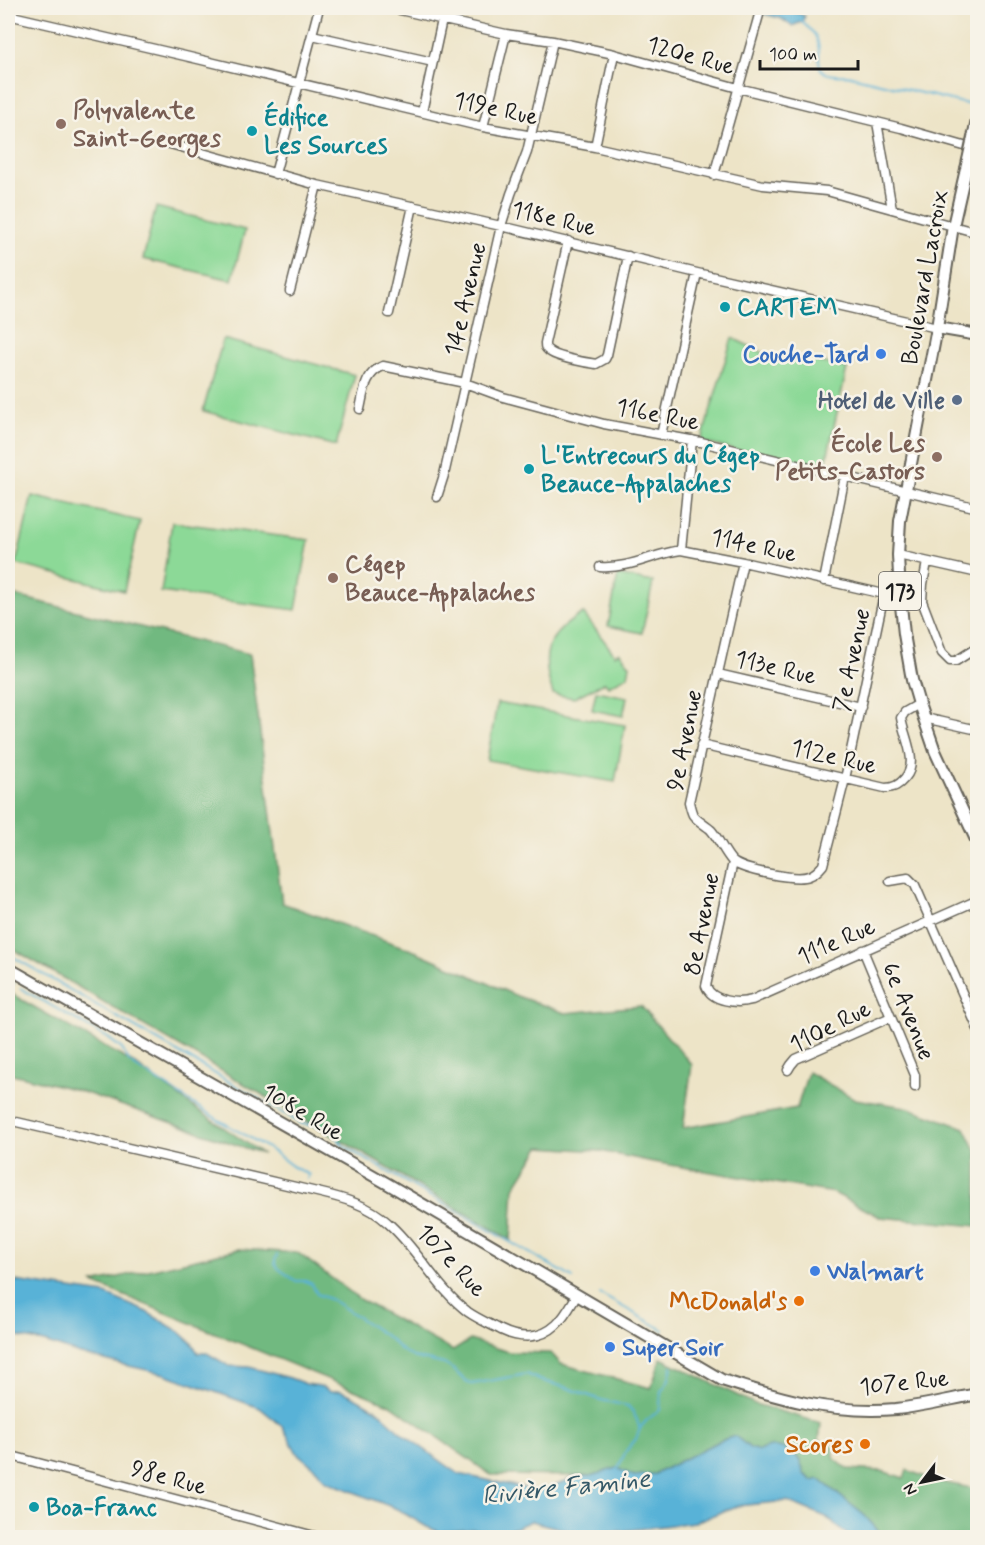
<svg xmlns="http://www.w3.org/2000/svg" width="985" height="1545" viewBox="0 0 985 1545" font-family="Mynerve,sans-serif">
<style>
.green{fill:#8cd997;stroke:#547a5a;stroke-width:1.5}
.forest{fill:#71b980;stroke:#466a4e;stroke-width:1.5}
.water{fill:#59b2d7;stroke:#3a677a;stroke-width:1.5}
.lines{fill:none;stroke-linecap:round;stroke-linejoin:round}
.stream{stroke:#59b2d7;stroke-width:2}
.minor-casing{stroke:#656258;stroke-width:11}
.major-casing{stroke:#656258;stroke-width:14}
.minor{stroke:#fff;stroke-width:8}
.major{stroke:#fff;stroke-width:10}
.major-bridge-casing{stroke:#656258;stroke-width:14;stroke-linecap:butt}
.major-bridge{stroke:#fff;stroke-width:10}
.education-dot{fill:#8d6e63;stroke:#f7f3e8;stroke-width:2}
.culture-dot{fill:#0f9aa8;stroke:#f7f3e8;stroke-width:2}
.shop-dot{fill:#3f7fe0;stroke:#f7f3e8;stroke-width:2}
.service-dot{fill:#5c6f8a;stroke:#f7f3e8;stroke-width:2}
.food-dot{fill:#e8710a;stroke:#f7f3e8;stroke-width:2}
.labels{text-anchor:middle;stroke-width:5;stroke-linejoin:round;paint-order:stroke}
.shield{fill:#f7f3e8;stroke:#5e5c59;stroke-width:1.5}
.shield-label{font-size:22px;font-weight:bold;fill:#1c1c1c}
.street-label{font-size:24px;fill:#1c1c1c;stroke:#f7f3e8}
.education-label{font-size:24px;font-weight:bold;fill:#785e54;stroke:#f7f3e8;text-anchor:start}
.culture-label{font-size:24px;font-weight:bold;fill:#0d838f;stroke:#f7f3e8;text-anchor:start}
.shop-label{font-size:24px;font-weight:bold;fill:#366cbe;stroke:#f7f3e8;text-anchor:start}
.service-label{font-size:24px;font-weight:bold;fill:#4e5e75;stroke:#f7f3e8;text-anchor:end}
.food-label{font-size:24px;font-weight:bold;fill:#c56008;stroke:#f7f3e8;text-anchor:end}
.water-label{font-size:26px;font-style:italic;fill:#345867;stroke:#f7f3e8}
</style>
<rect width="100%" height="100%" fill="#f7f3e8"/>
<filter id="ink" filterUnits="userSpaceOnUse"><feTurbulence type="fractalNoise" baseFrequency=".0167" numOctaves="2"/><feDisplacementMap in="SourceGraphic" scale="12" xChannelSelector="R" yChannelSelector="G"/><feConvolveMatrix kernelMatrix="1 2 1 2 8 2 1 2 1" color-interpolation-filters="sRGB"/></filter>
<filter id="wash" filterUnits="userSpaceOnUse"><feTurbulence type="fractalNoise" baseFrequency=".008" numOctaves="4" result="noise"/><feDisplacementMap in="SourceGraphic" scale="24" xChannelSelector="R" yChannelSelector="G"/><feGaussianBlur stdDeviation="1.35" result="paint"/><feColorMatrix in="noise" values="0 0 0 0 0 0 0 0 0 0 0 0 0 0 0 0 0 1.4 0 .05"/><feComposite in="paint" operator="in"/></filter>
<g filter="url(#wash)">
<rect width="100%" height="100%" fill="#ede4c7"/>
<path class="green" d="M156,207L245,230L232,280L143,259Z
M732,338L781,361L797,357L847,368L824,471L701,442Z
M223,339L355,375L336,446L203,411Z
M32,496L140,521L124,591L16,564Z
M172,522L309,540L296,610L161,592Z
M618,575L653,582L642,633L608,626Z
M583,613L615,655L619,652L630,665L628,676L608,686L605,682L574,698L553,694C539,654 546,635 583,613Z
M596,691L627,697L623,716L592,710Z
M497,703L625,725L615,782L487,760Z"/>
<path class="forest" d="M8,594L250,654L282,903L417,952L517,996L565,1013L641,1006L692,1065L683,1128L797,1108L808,1072L855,1099L906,1107L965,1128L977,1152V1226L880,1217L834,1193L653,1162L600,1151L540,1147L514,1188L511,1240L8,946Z
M8,992L133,1063L195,1108L263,1154L77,1090L8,1073Z
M239,1249L298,1253L361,1300L453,1351L470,1340L509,1352L551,1353L561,1364L651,1388L661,1358L755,1404L821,1423L819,1441L833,1444L834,1458L847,1469L882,1471L904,1478L907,1470L936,1481L977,1489V1537H884L864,1515L819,1479L813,1481L803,1473C802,1451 777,1441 759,1451L750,1448L735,1436L717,1442L655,1474L634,1476L617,1468L590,1476L491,1475L391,1405L93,1283Z"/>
<path class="water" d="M756,8H786L805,16L802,22L792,26L780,18L763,14Z
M8,1280L105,1294L145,1311L180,1332L192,1343L198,1353H207L229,1366L249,1367L290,1378L306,1384L320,1386L330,1391H341L349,1394L376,1409L403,1434L459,1474L538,1491L576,1477L590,1476L617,1468L634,1476L655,1474L717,1442L735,1436L750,1448L759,1451C777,1441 801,1450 803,1473L813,1481L819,1479L864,1515L884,1537H850L826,1517L787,1501L737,1506L695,1522L623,1531L578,1533L531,1521L515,1528L497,1532L474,1529L440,1532L427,1527L397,1509L326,1481L317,1470L297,1453L282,1426L260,1408L165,1374L120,1364L77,1353L44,1342L14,1336L8,1334Z"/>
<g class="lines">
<path class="stream" d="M801,21C805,25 811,30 815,35C827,56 804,78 847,75L971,105L978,109
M8,954L302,1124L330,1127L343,1146L573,1278
M8,980L14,984
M20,988L108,1038L122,1049L130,1063L217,1119L271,1150L292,1166L309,1175L307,1179
M277,1255L275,1260V1264L279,1269L296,1281H305L312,1284L317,1294L332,1300L343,1307L390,1339L401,1350L413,1357L444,1364L454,1370L464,1380L472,1384L527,1374L539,1380L568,1388L601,1400L628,1406L633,1412L637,1420L640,1430
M600,1294L664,1330
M617,1470L626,1451L636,1439L640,1428L647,1420L660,1410L661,1391L668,1382L672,1366"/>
</g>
</g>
<g filter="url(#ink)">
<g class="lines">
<g class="minor-casing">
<path id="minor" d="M391,8L506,34L553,41L614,54L738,88L901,128L964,146L978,152
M8,15L185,56L483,127L595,147L763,185L827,191L978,233
M312,35L433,62
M422,112L442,20
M877,122L892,209
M483,127L506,34
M163,142L317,185L501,226L697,273L937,328
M595,147L614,54
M275,174L319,8
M714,175L759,15
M568,241L545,343C545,347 545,348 549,351C557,358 584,362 596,364L605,359L607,355L628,256
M290,291L317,185
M389,313L413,206
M360,409C364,391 365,373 383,366L465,383L503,397L604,424L701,442L978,508
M661,435L697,273
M437,497L444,475L501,226L511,194L527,152L553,41
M681,550L692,440
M898,555L978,573
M743,562L689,802C690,806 691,811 693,815C697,821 706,825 711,830C719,839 724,852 732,861C741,870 796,881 809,876C815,874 819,870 823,865L845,779L884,594
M927,562L923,584L922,601L942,653L950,661H956L978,647
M600,567C630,569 653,554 681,550L743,562L884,594L900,596
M824,581L845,476
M718,674L861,707
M924,718L978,730
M701,745L885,788C894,788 899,785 905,778C919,762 904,737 901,718L905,712L919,704
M733,862L706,986C712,1002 738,1004 752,1000L978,900
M890,881L908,878L915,885L978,1029
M863,950L915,1075V1087
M788,1070L791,1065L796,1059L891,1017
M8,1120L317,1192C343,1198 369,1205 388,1223C418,1249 436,1288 468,1312C478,1319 490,1324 501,1330C519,1339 540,1340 556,1325C565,1317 571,1305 577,1295
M8,1455L322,1538"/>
</g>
<g class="major-casing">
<path id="major" d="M966,169L953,226L937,328L900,521L898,555L900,596L904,634L912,680L919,704L935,751L978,844
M937,328L978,335
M8,968L388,1184L722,1380C782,1399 832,1414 896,1409C924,1406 951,1399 978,1394"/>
</g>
<use href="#minor" class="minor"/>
<use href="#major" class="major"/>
<g class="major-bridge-casing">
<path id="major-bridge" d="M966,169L978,115"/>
</g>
<use href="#major-bridge" class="major-bridge"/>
</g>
</g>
<g class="education-dot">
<circle cx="61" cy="124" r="6"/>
<circle cx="937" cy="457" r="6"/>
<circle cx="333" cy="578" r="6"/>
</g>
<g class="culture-dot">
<circle cx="252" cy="131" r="6"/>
<circle cx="725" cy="307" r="6"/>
<circle cx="529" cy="469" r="6"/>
<circle cx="34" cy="1507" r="6"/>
</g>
<g class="shop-dot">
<circle cx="881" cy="354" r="6"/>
<circle cx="815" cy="1271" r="6"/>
<circle cx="610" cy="1347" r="6"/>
</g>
<circle class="service-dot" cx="957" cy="400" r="6"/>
<g class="food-dot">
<circle cx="799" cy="1301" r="6"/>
<circle cx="865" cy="1444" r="6"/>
</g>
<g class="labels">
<rect class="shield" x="879" y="572" width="42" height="38" rx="4.5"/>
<g class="shield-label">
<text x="900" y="599">173</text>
</g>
<g class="street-label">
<text transform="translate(691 55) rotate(15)" y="8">120e Rue</text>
<text transform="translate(496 108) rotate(12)" y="8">119e Rue</text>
<text transform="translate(554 218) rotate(13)" y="8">118e Rue</text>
<text transform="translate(924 277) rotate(-80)" y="8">Boulevard Lacroix</text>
<text transform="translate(465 299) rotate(-77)" y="8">14e Avenue</text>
<text transform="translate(658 414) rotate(11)" y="8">116e Rue</text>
<text transform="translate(754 545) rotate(12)" y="8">114e Rue</text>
<text transform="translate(851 660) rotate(-78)" y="8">7e Avenue</text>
<text transform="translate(776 667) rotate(13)" y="8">113e Rue</text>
<text transform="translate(684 740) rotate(-79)" y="8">9e Avenue</text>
<text transform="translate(834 756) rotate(13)" y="8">112e Rue</text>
<text transform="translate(701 924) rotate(-79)" y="8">8e Avenue</text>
<text transform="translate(836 941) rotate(-24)" y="8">111e Rue</text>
<text transform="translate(909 1011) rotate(68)" y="8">6e Avenue</text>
<text transform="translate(830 1026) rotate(-27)" y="8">110e Rue</text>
<text transform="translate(303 1112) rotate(30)" y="8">108e Rue</text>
<text transform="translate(452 1260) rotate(47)" y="8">107e Rue</text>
<text transform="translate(904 1382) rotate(-6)" y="8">107e Rue</text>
<text transform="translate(169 1477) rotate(15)" y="8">98e Rue</text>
</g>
<g class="education-label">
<text x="73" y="118">Polyvalente<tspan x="73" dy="28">Saint-Georges</tspan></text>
<text x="925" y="451" text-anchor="end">École Les<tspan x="925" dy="28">Petits-Castors</tspan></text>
<text x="345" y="572">Cégep<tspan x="345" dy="28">Beauce-Appalaches</tspan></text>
</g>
<g class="culture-label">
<text x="264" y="125">Édifice<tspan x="264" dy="28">Les Sources</tspan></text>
<text x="737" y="315">CARTEM</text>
<text x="541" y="463">L'Entrecours du Cégep<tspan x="541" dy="28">Beauce-Appalaches</tspan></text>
<text x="46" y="1515">Boa-Franc</text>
</g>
<g class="shop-label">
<text x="869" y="362" text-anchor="end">Couche-Tard</text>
<text x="827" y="1279">Walmart</text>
<text x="622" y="1355">Super Soir</text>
</g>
<g class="service-label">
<text x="945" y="408">Hotel de Ville</text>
</g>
<g class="food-label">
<text x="787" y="1309">McDonald's</text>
<text x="853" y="1452">Scores</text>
</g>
<g class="water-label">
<text transform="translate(566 1486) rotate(-6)" y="9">Rivière Famine</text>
</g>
</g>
<rect width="985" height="1545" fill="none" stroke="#f7f3e8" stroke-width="30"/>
<g transform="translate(922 1482) rotate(238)" stroke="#f7f3e8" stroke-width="4.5" paint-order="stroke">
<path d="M0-4.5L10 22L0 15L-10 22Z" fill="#1c1c1c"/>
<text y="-9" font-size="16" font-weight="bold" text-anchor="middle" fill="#1c1c1c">N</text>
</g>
<path d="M760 60v9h98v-9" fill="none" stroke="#1c1c1c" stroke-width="3"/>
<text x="769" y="60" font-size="18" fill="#1c1c1c" stroke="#f7f3e8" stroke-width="4.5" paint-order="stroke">100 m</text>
</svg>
